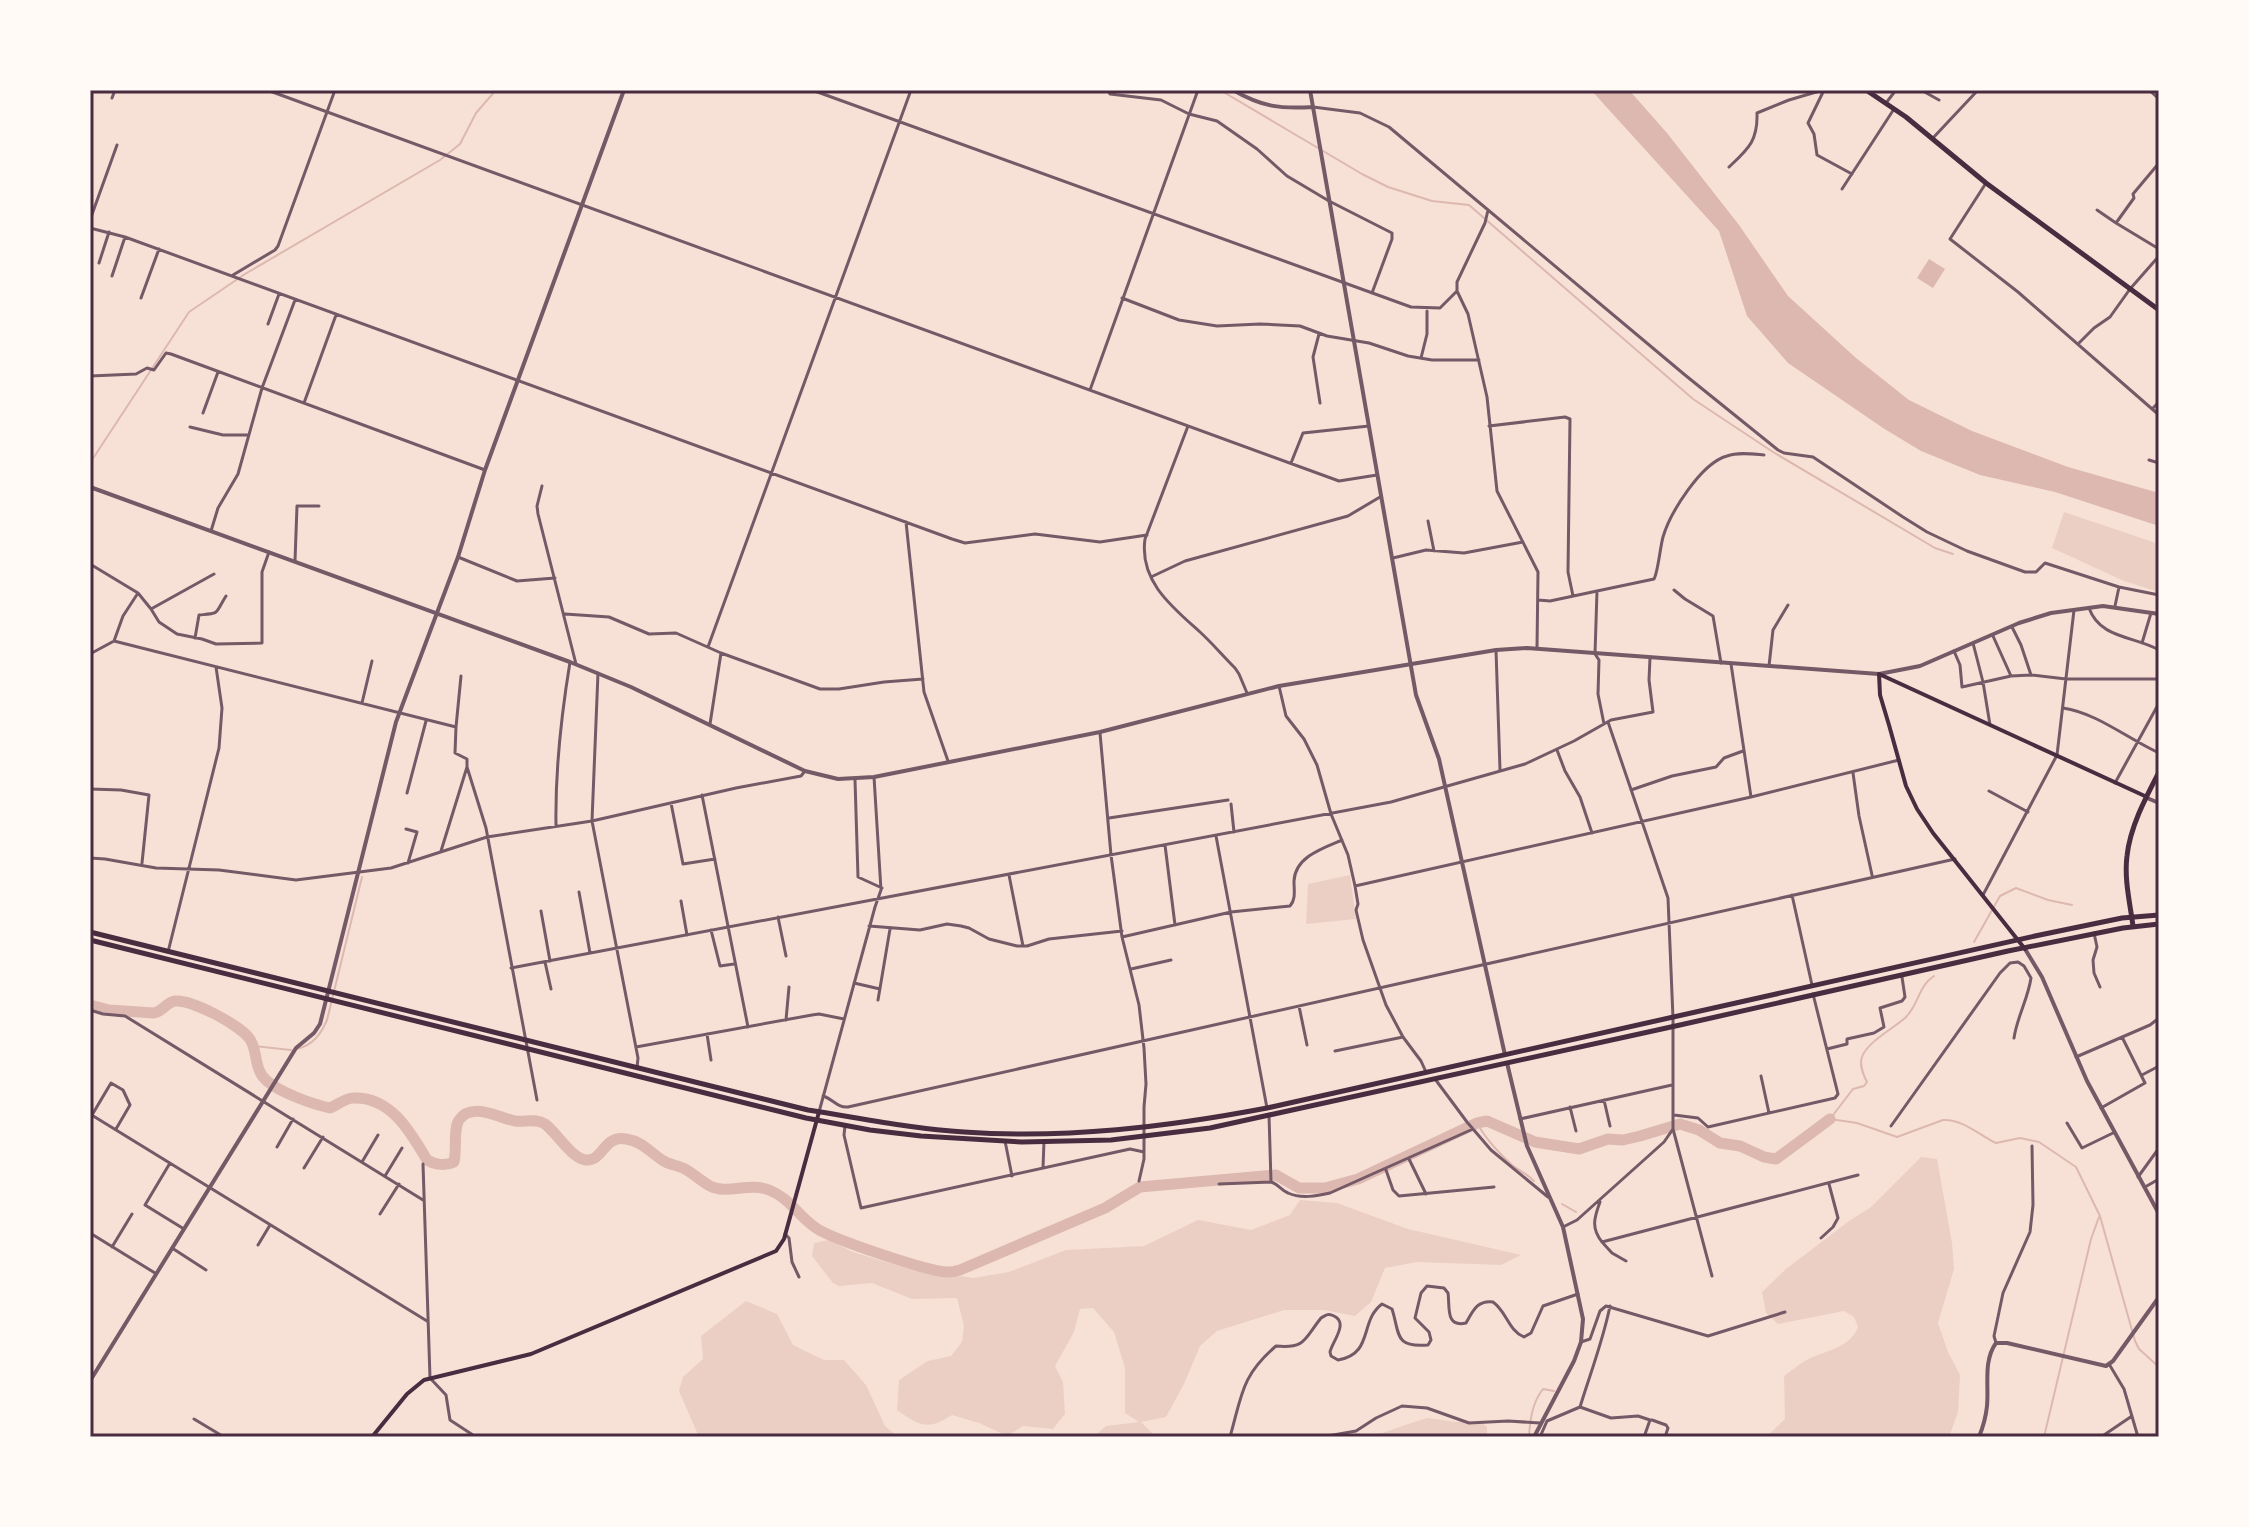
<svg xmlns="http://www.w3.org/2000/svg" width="2249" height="1527" viewBox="0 0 2249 1527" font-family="'Exo 2',sans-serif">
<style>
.green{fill:#ebcfc5}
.water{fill:#dcb8b0}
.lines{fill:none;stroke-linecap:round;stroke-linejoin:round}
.stream{stroke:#dcb8b0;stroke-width:2}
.river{stroke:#dcb8b0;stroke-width:11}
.minor{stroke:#755966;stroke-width:3}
.tertiary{stroke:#755966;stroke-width:4}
.secondary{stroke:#4a2c40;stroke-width:4}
.primary{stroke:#4a2c40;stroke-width:5}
.trunk{stroke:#4a2c40;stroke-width:5}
.neatline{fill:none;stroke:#4a2c40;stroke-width:3}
</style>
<rect width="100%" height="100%" fill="#f7e1d7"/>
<path class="green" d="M2064,512L2159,544V592L2124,581L2052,548Z
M1350,875L1356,919L1306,924L1308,884Z
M1921,1157L1937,1159L1952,1243L1954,1269L1938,1323L1948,1352L1960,1375L1958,1412L1949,1437H1766L1785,1419L1784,1376C1791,1371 1798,1365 1805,1361C1824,1350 1850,1349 1858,1327L1854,1317L1844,1311L1778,1324L1766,1313L1762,1292L1786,1269L1849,1221L1871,1207Z
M1300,1200L1337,1203L1408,1229L1521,1255L1501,1265L1417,1262L1385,1268L1371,1302L1355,1316L1324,1310H1284L1217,1331L1200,1346L1184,1384L1166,1417L1141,1422L1156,1437H1093L1106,1426L1139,1422L1125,1413V1368L1114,1332L1093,1308L1080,1309L1074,1332L1055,1366L1063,1382L1065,1414L1053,1429L1023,1426L1007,1436L979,1423L952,1415C927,1431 920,1426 897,1410L899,1380L928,1361L951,1356L962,1342L964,1326L957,1298L912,1299L872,1283L839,1286L833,1283L812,1256L814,1243L829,1240L853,1252L909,1269L973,1278L1009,1272L1066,1250L1144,1246L1198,1220L1251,1230L1290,1215Z
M746,1301L777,1314L793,1345L824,1360H844L866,1385L885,1426L898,1437H699L679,1391L683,1377L703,1359L701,1336Z
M1428,1418L1456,1422L1480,1421L1487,1427V1437H1364C1386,1434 1406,1423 1428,1418Z"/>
<path class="water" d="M1591,90H1629L1667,133L1739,225L1788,296L1856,358L1909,400L1972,431L2068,467L2159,493V526L2055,492L1980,475L1921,451L1883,428L1788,363L1747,316L1719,231Z
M1929,259L1945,269L1933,288L1917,278Z"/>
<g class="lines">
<path class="stream" d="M1220,90L1362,174L1388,187L1432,201L1469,205L1693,399L1773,452L1935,548L1953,554
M90,463L189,312L245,274L440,160L460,144L476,113L496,90
M1974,942L2000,896L2016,888L2048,900L2072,905
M1934,976C1918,986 1919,1005 1905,1018C1894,1028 1867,1042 1862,1057C1859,1065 1863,1074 1867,1082L1864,1086L1853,1089L1830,1119L1857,1123L1897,1137L1943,1120C1963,1119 1979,1135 1996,1143L2020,1138L2039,1142L2076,1167L2100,1216L2135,1341L2139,1349L2159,1367
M253,1046L291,1050
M297,1049C313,1045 321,1034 327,1020L362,877
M1477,1123C1485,1138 1499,1153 1512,1165C1520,1171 1527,1174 1534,1181
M1562,1204L1576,1212
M1529,1437C1530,1420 1532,1403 1543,1389L1554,1391
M2044,1437L2091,1239L2099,1217"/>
<path class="river" d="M90,1005L109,1010L154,1013C163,1011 167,1002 175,1001C192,999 244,1027 251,1041C258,1054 254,1070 267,1081C281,1093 312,1104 330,1108C337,1105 346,1098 353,1098C391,1096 411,1133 427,1160C435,1165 446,1166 454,1162C457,1150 453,1129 459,1120C472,1101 499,1118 515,1121C525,1122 536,1118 545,1124C557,1133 571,1158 586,1160C604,1161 603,1135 626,1139C641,1141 650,1152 662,1160C669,1165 678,1165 685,1169C694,1174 701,1181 710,1186C727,1195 749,1182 769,1190C790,1198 798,1216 816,1228C832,1239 929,1272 948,1272C952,1272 956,1271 960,1270L1105,1208L1140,1187L1276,1175L1299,1188H1325L1358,1179L1477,1123L1487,1121L1535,1142L1579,1149L1608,1139L1623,1140L1640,1136L1680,1124L1699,1130L1720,1143L1740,1146L1764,1157L1776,1159L1830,1119"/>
<path class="minor" d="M267,90L1339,481L1377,475
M812,90L1411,307L1440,308L1457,291V282L1485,223L1488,210
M1108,90L1110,94L1161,100L1189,114L1217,121L1257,149L1287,176L1329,201L1392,233V239L1372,293
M1824,90L1808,123L1814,134L1817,155L1852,174
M1921,90L1939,100
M2149,90L2159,99
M112,98L115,90
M1886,103L1896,90
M1313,107L1360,113L1389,127L1685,375L1778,450L1784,453L1813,457L1903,517L1927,532L1967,551L2025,572H2036L2045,563L2119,587L2159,595
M1932,139L1978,90
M2159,163L2133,194L2134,198L2116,223L2159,249
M1729,167C1748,149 1758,141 1757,113L1789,100L1823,90
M1986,183L1950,239L2018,292L2159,415
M1842,189L1894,109
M2097,210L2116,223
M90,220L117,145
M90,228L125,237L952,539L965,543L1035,534L1100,542L1147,535
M99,263L109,232
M233,275L275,250L278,246L335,90
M112,276L125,237
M1457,291L1468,314L1487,397L1497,491L1538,572L1537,648
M141,298L159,249
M1122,298L1179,320L1217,326L1260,324L1300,326L1327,336L1369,343L1408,356L1432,360H1479
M268,324L279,294
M1319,334L1313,357L1320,403
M2078,344L2094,328L2110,317L2130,289L2159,256
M1421,358L1427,334V311
M90,376L136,374L147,368L154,370L166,353L171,354L485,470
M1090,390L1198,90
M304,403L336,315
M2153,408L2159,402
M203,413L218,372
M1188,426L1145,539C1139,581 1172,607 1200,632C1212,643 1223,656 1235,668L1239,674L1247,693
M1489,426L1565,417L1570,419L1568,572L1573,596
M190,427L223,435H248
M2149,460L2159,463
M1291,463L1303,433L1369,426
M542,486L537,506L538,514L576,664
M1428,521L1434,551
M906,522L924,692L948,761
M211,531L218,508L238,474L262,388L295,300
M458,557L517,581L555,578
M1393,558L1426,550L1464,553L1523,542
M295,561L297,506H319
M90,564L138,593L123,616L114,641L90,654
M1151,577L1185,561L1348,516L1380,497
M1674,590L1685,599L1713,616L1721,663
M138,593L151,609L214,574
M1538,600L1550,601L1597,591
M2115,606L2119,587
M2089,608C2100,639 2135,636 2159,650
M151,609L159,622L177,634L202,639L216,644L262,643V572L269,552
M565,614L609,617L649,634L676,633L721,653L820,689H839L884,682L923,679
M2012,627L2021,645L2031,675
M1993,636L2011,676
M195,638L199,615C221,613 214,615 226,596
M114,641L456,727L455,753L467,759V767L486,828L537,1100
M1973,643L1983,682L1990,725
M2142,643L2151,613
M708,647L911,90
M1496,650L1500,770
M1954,651L1960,665L1962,687L2011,676L2031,675L2066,679H2159
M1731,664L1751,797
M1769,666L1773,630L1788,605
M598,673L592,821L638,1058L637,1068
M1279,686L1286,716L1304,739L1317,765L1331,814L1348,855L1355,886L1358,904L1356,910L1363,940L1386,1005L1403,1037L1421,1061L1426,1072
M362,703L372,661
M2063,708C2097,713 2128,739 2159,753
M710,724L721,653
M1604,724L1598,694L1599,660L1595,654L1597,591L1654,579C1658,572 1660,548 1663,537C1670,513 1701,463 1727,456C1738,452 1752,454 1764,455
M456,727L461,676
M1100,733L1111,855L1122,937L1139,1005L1144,1048L1146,1084L1144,1107V1159L1139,1181
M1557,750L1565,771L1580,797L1592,833
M1853,773L1859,816L1872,875
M855,780L858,877L882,888
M2115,783L2159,703
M90,789L121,790L149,795L142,863
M1631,790L1672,776L1716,767L1724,758L1743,751
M1989,791L2028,812
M407,793L426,721
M702,795L748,1027
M671,803L683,864L715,859
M1231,804L1234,832
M1109,818L1228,800
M556,826C555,770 561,717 570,662
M406,829L417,832L408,863
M1216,836L1267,1108
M1165,845L1175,925
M441,851L467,767
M90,858L105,859L156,868L219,870L296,880L391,868L487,837L592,821L736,788L801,776L805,771
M1009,875L1023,946
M1355,886L1751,797L1899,760
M579,892L590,953
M1792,895L1812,985
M1983,895L2057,755L2074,610
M681,901L687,935
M541,911L550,961
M778,917L786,956
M869,926L920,930L947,924L961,926L969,928L989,939L1017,946H1027L1049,939L1122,931
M711,930L720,966L734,964
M2094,933L2097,947L2093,960L2094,973L2100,987
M1122,937L1231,912L1290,906C1296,899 1294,891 1294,881C1295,857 1323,848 1342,840
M168,952L219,748L222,708L216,667
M545,962L551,989
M511,968L1391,802L1525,764L1574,741L1611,720L1653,712L1649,680L1650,658
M1131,969L1171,960
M854,983L880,989
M878,1000L890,929
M1299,1006L1307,1045
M90,1010L103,1014L125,1016L423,1200
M786,1020L789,987
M707,1034L711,1060
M636,1047L812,1015L819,1014L844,1019
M1827,1049L1847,1044V1039L1874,1033L1884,1027L1880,1008L1902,1001L1905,997L1902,977
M1335,1051L1403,1037
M2076,1057L2150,1025L2159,1018
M2142,1075L2159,1066
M1761,1076L1769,1113
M1435,1079L1467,1122L1491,1150L1548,1197
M823,1096C833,1099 837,1108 848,1107L1955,859
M1604,1100L1610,1126
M1570,1107L1576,1131
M2101,1108L2145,1083L2122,1037
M819,1112L875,907L881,890L874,777
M90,1114L427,1321
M92,1115L111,1083L123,1090L130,1105L116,1129
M1269,1115L1271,1182
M1674,1115L1698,1118L1708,1127L1835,1098L1838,1094L1813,994
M1520,1119L1672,1085
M2067,1123L2082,1148L2113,1133
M845,1126L844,1135L861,1208L1130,1149L1144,1152
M1891,1126L2000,973L2010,963L2018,962L2024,966L2031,978C2028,999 2017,1017 2014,1038
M1673,1129L1712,1276
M1005,1141L1012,1176
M277,1147L293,1119
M1409,1159L1426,1194
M362,1162L378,1135
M170,1163L145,1205L184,1229
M423,1164L430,1378L446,1395L450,1420L476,1437
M304,1168L323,1137
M1043,1168L1044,1141
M1386,1170L1393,1190L1399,1196L1494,1187
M385,1176L402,1148
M2138,1177L2159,1148
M1219,1184L1271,1182C1278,1184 1281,1190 1288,1193C1301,1199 1317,1196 1330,1193L1473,1129
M2145,1187L2159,1179
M1600,1202C1594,1218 1591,1228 1602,1242L1858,1175
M380,1214L399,1184
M1565,1226L1577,1220L1664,1142L1673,1129V1018L1668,898L1608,722
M90,1233L155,1273
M785,1234L789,1238L792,1262L799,1277
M1821,1238L1833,1227L1838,1218L1829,1184
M1602,1242L1612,1253L1626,1261
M258,1245L270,1225
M112,1247L132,1214
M172,1248L206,1270
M1581,1342L1590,1339L1600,1311L1606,1306L1708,1336L1785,1312
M1996,1343L1994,1336L2003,1293L2030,1232L2033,1205L2032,1146
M2109,1364L2124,1389L2138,1437
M1580,1407L1611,1418L1638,1416L1650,1420L1644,1437
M194,1419L224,1437
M1652,1420L1666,1425L1668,1428L1665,1437
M1230,1437C1242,1395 1241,1376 1276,1346C1306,1349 1304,1339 1321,1318C1326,1315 1328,1313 1334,1316C1349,1323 1332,1342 1330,1352L1331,1356L1338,1360C1374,1354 1359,1321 1382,1304L1392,1309C1400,1334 1394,1348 1428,1345L1431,1340L1429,1332L1415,1318L1421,1293L1427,1286L1444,1288L1448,1293C1450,1306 1445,1328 1466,1323C1473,1311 1477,1300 1493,1302C1507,1312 1508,1330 1524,1337L1531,1333L1543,1306L1578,1294
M1322,1437L1356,1431L1376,1418L1402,1406L1427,1408L1469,1423L1508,1421L1540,1423
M1540,1437L1547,1421L1580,1407C1590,1374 1603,1341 1610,1306
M2101,1437L2132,1416"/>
<path class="tertiary" d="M1233,90C1262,107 1280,109 1313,107
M1310,90L1416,695L1439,759L1505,1055
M90,487L570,662L631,687L805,771L838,779L874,777L1100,732L1279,686L1496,650L1527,648L1879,674L1920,666L2019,623L2051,613L2103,606L2159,614
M2147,798L2159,803
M2025,949L2042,977L2087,1081L2159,1214
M1507,1063L1527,1146L1563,1227L1583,1319L1581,1342L1574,1361L1534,1437
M90,1381L296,1048L314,1033L320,1024L396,722L458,557L485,470L624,90
M1979,1437C1983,1427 1986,1416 1987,1406C1989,1385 1983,1361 1996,1343H2007L2106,1366L2113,1361L2159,1297"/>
<path class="secondary" d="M2025,949L1933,833L1917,809L1906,786L1889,725L1880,695L1879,674L2147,797
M372,1437L407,1394L424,1380L531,1354L776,1251L784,1239L819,1112"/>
<path class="primary" d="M1866,90L1906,117L1986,183L2159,310
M2133,926C2130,903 2124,879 2127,856C2130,827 2146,797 2159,772"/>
<path class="trunk" d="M90,932L808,1110C860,1118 912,1129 964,1132C1067,1139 1167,1127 1267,1108L2035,936L2122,918L2159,915
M90,940L806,1118L870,1130L921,1136L1022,1142L1111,1140L1210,1128L1680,1025L2008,951L2123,928L2159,924"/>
</g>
<rect width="2249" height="1527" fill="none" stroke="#fffaf5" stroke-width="184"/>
<rect x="92" y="92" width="2065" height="1343" class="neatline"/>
</svg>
